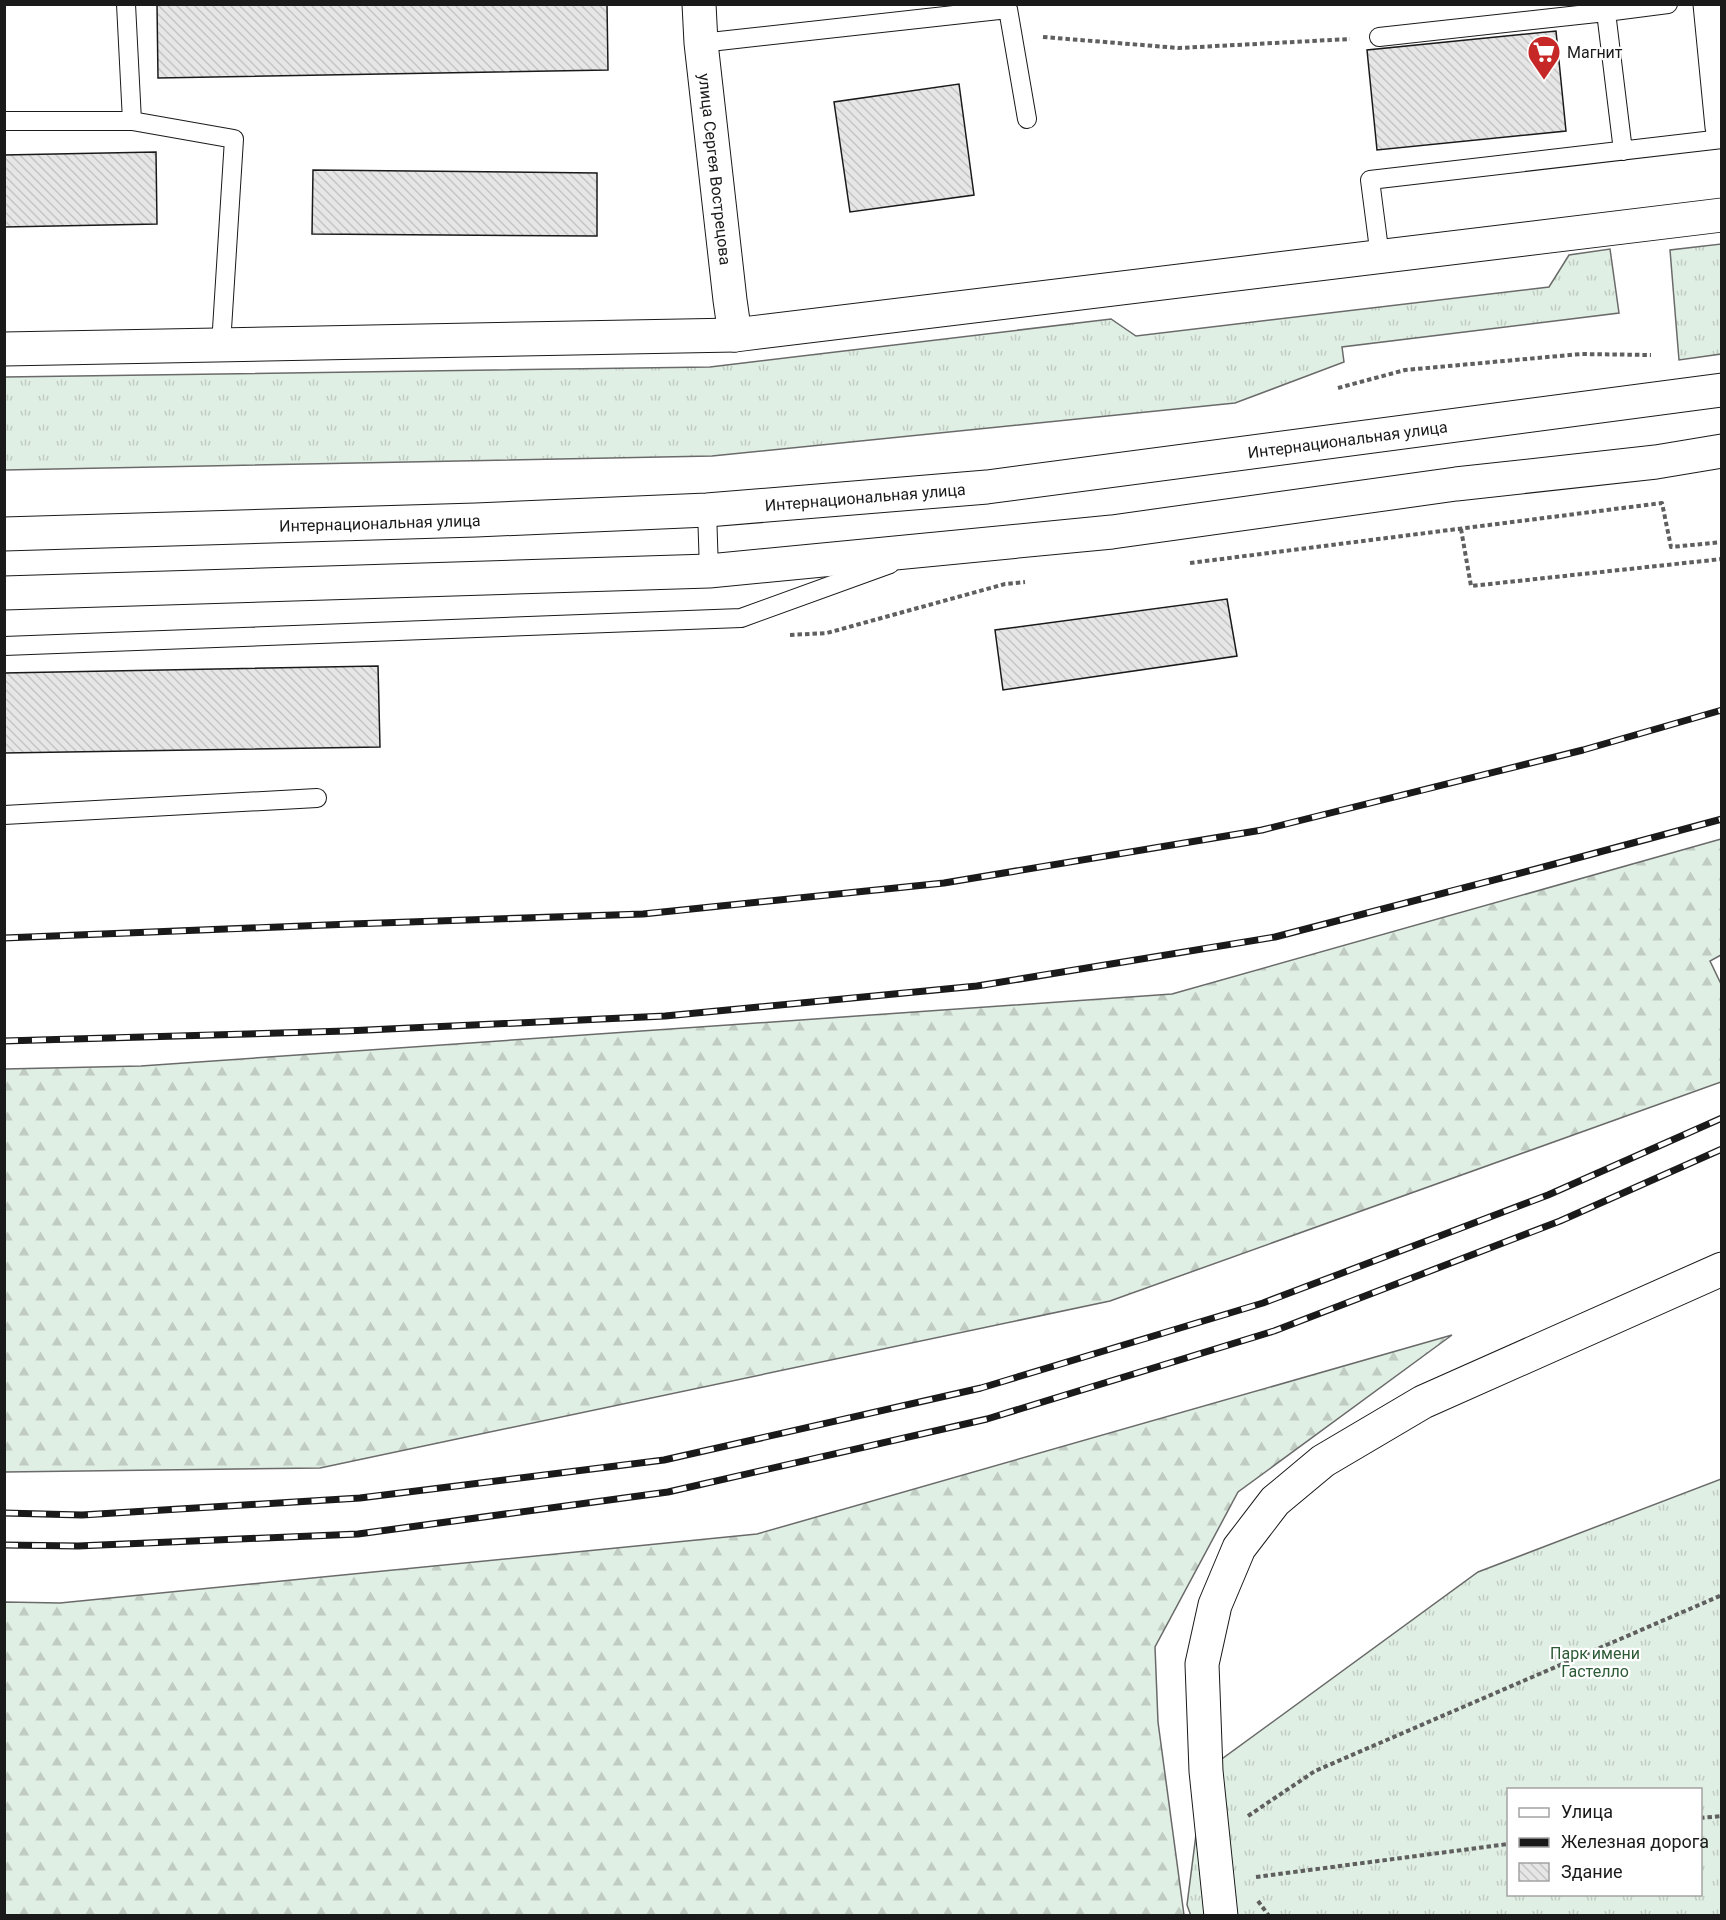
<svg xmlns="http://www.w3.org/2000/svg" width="1726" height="1920" viewBox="0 0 1726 1920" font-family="Roboto,sans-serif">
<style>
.grass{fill:url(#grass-tufts);stroke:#6a6a6a;stroke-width:1.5;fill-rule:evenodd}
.forest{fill:url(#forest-firs);stroke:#6a6a6a;stroke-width:1.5}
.building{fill:url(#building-back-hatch);stroke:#1a1a1a;stroke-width:1.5}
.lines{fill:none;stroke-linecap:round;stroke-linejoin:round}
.lane-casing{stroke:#1a1a1a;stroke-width:20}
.street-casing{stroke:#1a1a1a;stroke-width:35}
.secondary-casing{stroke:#1a1a1a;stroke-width:35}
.path{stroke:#5f5f5f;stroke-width:4;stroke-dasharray:4.5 3;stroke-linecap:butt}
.lane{stroke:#fff;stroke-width:18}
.street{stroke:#fff;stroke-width:33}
.secondary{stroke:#fff;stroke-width:33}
.rail-casing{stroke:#1a1a1a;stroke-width:7}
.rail{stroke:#fff;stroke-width:4.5;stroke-dasharray:14;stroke-linecap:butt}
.labels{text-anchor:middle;stroke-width:4.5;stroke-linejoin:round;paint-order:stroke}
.poi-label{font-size:16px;fill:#1a1a1a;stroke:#fff;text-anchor:start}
.street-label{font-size:16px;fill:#1a1a1a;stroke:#fff}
.park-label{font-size:16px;fill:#2b5a34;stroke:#fff}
</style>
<defs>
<pattern id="grass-tufts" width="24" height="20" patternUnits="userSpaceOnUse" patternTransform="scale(1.5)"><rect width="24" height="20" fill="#e0efe3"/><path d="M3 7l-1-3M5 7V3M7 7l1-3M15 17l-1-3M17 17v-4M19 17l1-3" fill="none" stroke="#c0ccc2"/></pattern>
<pattern id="forest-firs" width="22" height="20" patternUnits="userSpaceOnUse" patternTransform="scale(1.5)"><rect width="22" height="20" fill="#e0efe3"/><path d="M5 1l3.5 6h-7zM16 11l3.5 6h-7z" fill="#c0ccc2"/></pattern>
<pattern id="building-back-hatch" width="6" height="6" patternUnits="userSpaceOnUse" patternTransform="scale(1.5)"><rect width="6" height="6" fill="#e6e6e6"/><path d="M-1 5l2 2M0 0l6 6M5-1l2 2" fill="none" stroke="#c5c5c5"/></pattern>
</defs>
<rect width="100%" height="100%" fill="#fff"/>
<path class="grass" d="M1721,244V354L1679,360L1670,250Z
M1610,249L1619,313L1342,347L1344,362L1235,403L712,456L5,470V377L710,367L1111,319L1136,336L1549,287L1569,255Z
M1721,1479V1915L1191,1916L1187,1905L1204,1772L1478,1572ZM1508,1790H1700V1894H1508Z"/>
<path class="forest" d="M1721,839V955L1710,961L1721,984V1082L1110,1301L320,1468L5,1472V1069L141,1066L1172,994Z
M1452,1335L1238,1492L1155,1647L1158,1722L1184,1915H5V1602L60,1603L757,1534Z"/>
<path class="building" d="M157,4H607L608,70L158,78Z
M1556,31L1566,131L1377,150L1367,50Z
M959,84L974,195L850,212L834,102Z
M156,152L157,224L4,227V155Z
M313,170L597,173V236L312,234Z
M1227,599L1237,656L1003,690L995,630Z
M378,666L380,747L4,753V673Z"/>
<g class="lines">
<g class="lane-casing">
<path id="lane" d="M126,4L132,121
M1379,37L1606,12
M701,43L1008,9L1027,119
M4,121H132L234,139L221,345
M1623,151L1606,12L1668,4
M1380,257L1370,180L1722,139
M707,510L709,571
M4,646L741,618L890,564
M4,815L317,798"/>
</g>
<g class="street-casing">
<g id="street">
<path id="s1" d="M699,4L701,43L730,300L735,335"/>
<path d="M1710,4L1722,127"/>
<path d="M4,349L735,335L1722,215"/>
<path d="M1221,1916L1206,1771L1202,1664L1215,1605L1239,1548L1275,1501L1323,1461L1423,1402L1722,1269"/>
</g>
</g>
<g class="secondary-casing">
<g id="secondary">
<path id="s2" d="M4,534L476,520L707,510L987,487L1722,390"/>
<path d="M4,593L709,571L1112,532L1456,484L1656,462L1722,451"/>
</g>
</g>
<path class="path" d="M1043,37L1179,48L1350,39
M1338,388L1405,370L1581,354L1651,355
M1461,529L1471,586L1722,559
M1190,563L1662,503L1671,547L1722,542
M790,635L827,633L1005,584L1025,582
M1248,1816L1315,1771L1722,1595
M1700,1818L1722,1816
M1256,1877L1508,1844
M1258,1901L1269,1916"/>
<use href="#lane" class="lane"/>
<use href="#street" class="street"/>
<use href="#secondary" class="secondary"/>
<g class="rail-casing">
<path id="rail" d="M4,938L351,924L643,914L944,883L1262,830L1583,750L1722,710
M4,1041L346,1031L665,1016L977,986L1275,937L1551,865L1722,819
M4,1513L82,1515L360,1498L664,1460L981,1388L1263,1303L1548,1195L1722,1118
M4,1545L78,1546L358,1534L668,1492L987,1419L1274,1331L1560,1221L1722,1149"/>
</g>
<use href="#rail" class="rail"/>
</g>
<defs>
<g id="supermarket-pin" transform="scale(1.725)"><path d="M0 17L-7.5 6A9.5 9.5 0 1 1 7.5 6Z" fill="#c62828" stroke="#fff"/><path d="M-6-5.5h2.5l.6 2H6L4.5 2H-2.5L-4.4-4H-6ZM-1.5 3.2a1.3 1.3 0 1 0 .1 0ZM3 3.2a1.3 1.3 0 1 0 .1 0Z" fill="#fff"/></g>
</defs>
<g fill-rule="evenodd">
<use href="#supermarket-pin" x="1544" y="52"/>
</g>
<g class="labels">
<g class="poi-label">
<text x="1567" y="58">Магнит</text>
</g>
<g class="street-label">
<text dy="6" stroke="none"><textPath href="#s1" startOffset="166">улица Сергея Вострецова</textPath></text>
<text dy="6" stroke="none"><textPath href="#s2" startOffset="1348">Интернациональная улица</textPath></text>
<text dy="6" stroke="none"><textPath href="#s2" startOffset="862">Интернациональная улица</textPath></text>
<text dy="6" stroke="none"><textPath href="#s2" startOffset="376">Интернациональная улица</textPath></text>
</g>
<g class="park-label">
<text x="1595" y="1659">Парк имени<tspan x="1595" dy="18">Гастелло</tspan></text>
</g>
</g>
<rect width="1726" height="1920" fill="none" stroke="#1a1a1a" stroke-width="12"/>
<rect x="1507" y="1788" width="195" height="108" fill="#ffffff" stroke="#a3a3a3" stroke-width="1.5"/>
<rect x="1519" y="1808" width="30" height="9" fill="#ffffff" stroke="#a3a3a3" stroke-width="1.5"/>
<text x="1561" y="1818" font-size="18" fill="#1a1a1a">Улица</text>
<rect x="1519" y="1838" width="30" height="9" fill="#1a1a1a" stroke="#a3a3a3" stroke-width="1.5"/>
<text x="1561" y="1848" font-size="18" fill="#1a1a1a">Железная дорога</text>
<rect x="1519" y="1863" width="30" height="18" fill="url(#building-back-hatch)" stroke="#a3a3a3" stroke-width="1.5"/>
<text x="1561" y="1878" font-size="18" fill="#1a1a1a">Здание</text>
</svg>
